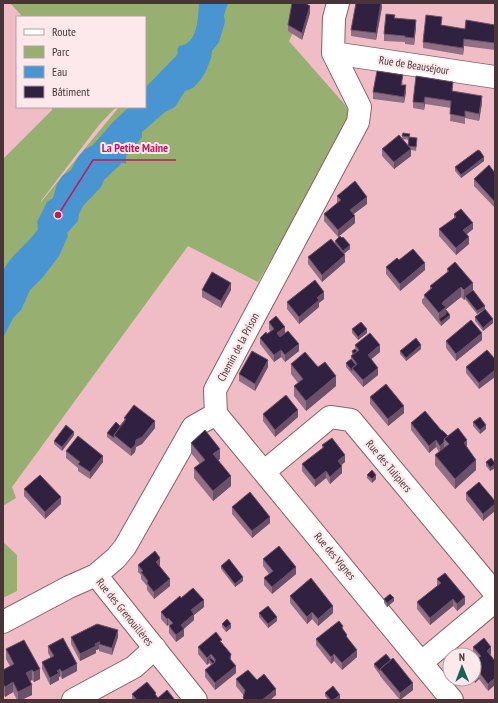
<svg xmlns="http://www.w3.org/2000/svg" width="498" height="703" viewBox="0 0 498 703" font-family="'PT Sans Narrow',sans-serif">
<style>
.green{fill:#97af70}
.water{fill:#4995d2}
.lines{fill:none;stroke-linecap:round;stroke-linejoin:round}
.minor-casing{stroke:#8c5f68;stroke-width:24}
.minor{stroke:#fff;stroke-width:22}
.wall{fill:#906f84;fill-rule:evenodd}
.shaded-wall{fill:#6a5068}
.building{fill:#302140;stroke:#6a5068}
.labels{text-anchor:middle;stroke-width:4;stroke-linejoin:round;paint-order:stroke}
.street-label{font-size:11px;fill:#493539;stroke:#fde8eb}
.leader{fill:none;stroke:#c2185b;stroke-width:1.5}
.callout-dot{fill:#c2185b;stroke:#fde8eb;stroke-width:1.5}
.callout-label{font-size:12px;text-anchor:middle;font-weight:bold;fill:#c2185b;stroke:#fde8eb;stroke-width:4;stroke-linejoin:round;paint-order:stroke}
</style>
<rect width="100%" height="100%" fill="#f0bdc7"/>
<path class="green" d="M10,3H308L289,41L346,106L352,118L258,282L188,246L12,487L16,498L3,506V159L52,110V107H116L99,125L41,201V202L119,107H145V17H23Z
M3,542L17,555V591L3,598Z"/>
<path class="water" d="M199,3H228L224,15L225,22L219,42L212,51L211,58L206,71L201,79L193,88L185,91L175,107L165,112L142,132V137L126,156V164L122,163L104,180L101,187L83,206L79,214L78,221L67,233L68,236L59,256L43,277L30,290L21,310L13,318L3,338C3,327 1,276 4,269C12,254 28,244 38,229L37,222L47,202L53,198L57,184L62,176L71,170L78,157L84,150L93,145L112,123L129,107H145V88L176,56L178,53L177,50L179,46C198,44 198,18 199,3Z"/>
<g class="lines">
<g class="minor-casing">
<path id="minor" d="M333,53L495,77
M216,414L452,700
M265,471L330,417L351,420L495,593
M96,575L196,700
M3,622L69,587L96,575L116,558L125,547L193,427L216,414L215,390L358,122L360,107L333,53L334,18L338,3
M422,662L495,601
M73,700L134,667L155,648"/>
</g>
<use href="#minor" class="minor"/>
</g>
<path class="wall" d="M382,3V7L376,40L351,36V30Z
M310,13L302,40L288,31V25Z
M395,18L416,27L414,45L405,44V42L384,41V34Z
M495,25V50L464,46L463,55L423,48V42L465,29Z
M416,76L482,103L479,121L465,118V124L450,121L451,108L425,104L424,110L413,108V102Z
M403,82L402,85L406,92L404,103L373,99V92Z
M403,133L417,142L416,151L411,150V156L394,169L382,156V149L402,139ZM403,139L409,140L408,146Z
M484,161L461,178L455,171V167Z
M495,173V208L474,186V179Z
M337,196L367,204L353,214L355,223L338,237L324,221V214L337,203Z
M454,214L473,229L467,234L469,244L456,255L439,236V229L454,218Z
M335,241L350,249L344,254L345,262L322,282L308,264V257L335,243Z
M399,260L425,270L400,291L386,274V267Z
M447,269L473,290L485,306L477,314L465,299L464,300L461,297L446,309L450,318L441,326L422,303V299L424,298V295L430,289V286L447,273Z
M202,290H231L221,308L202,297Z
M324,299L319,303V307L299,324L287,309V302Z
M475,317L493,323L483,331L475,321Z
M269,322L285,333L299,351L285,362L281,357L274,362L260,344V338L267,334L270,331L269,329Z
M352,329L367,333L358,340L352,333Z
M482,340L456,361L446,348V341Z
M355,345L380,352L371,359L378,375L363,387L346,367V363L351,359V356L352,355V351L355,349Z
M421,349L406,361L400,354V351Z
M487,350L479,389L466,373V367Z
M291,364L318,367L336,386L306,411L294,396V386L298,383L291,374Z
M268,367L255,391L239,381V374Z
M370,397L404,413L388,426L370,404Z
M263,414L298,417L275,437L263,421Z
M124,418L155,428L142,444L136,447L135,452L131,456L107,437V433L120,426L124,421Z
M473,422L486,429L480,434L473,426Z
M411,423L441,430L448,436L467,449L476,470L455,489L435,465V455L439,452L436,447L429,453L411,430Z
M74,435L62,451L54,444V441Z
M191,443L220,459L218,460L231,486L213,501L194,478V468L200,464L191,453Z
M322,445L345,462L341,465L342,473L330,484L326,478L315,487L302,471V464L322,449Z
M66,451L103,462L90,479L78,471V468L66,458Z
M486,462L495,463V468L490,471L486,466Z
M367,475L376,479L372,483L367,478Z
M24,489L61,504L45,519L24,496Z
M466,493L495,501L483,521L466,500Z
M232,507L270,523L252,538L232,514Z
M494,537H495V546L494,544Z
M263,559L296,574L272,594L264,585V578L269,574L263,566Z
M138,565H160V566L170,586L154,599L147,590V586L141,579V575L138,572Z
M221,566L243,581L235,587L221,569Z
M437,579L465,604L457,611L453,606L430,625L417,609V602L437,586Z
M290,596L333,613L318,626L312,619L307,624L290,603Z
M181,598L204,607L194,615V620L184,629V636L176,642L169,633V626H170L168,625L167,626L161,619V612Z
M384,599L394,601L387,607L384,603Z
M259,613L277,621L268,628L259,617Z
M222,624L231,628L226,632L222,627Z
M343,629L357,657L342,670L334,661L331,664L316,645V639Z
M71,637H118L112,655L99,651V649L96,650V653L80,661L71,644Z
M24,640L40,679L34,682L32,680L30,681L32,695L21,700H17L13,692L5,697L3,693V670L10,666L6,659V649Z
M222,643L231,659L236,673L215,690L205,677V670L211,665L209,663L207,665L198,654V647Z
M48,646L77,671L62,679L60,676L59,677V680L50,685L42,669V662L51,658L48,653Z
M473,647L491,654L490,655L488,691L479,679L475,683L472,679H474V660L475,661L477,659L473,654Z
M374,664L413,690L400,700L380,676V675L374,667Z
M236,679L257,680L276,695L270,700H243L244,696L236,686Z
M325,693L340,699L338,700H328L325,696Z
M132,694L156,696L158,698L175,700H132Z"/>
<path class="shaded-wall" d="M381,3L382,7L376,40V33Z
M310,6V13L302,40V33Z
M416,20V27L414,45V38Z
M464,39V46L463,55V48Z
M406,85V92L404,103V97Z
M482,96V103L479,121V114Z
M425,97V104L424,110V103Z
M411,149V156L394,169V162Z
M484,157V161L461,178V175Z
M367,197V204L350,217V210Z
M355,216V223L338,237V230Z
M473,223V229L463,237V230Z
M469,237V244L456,255V248Z
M350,245V249L343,254V251Z
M345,255V262L322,282V275Z
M425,263V270L400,291V284Z
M231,283V290L221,308V301Z
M473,283V293L465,296V299L464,300V290Z
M461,287V297L446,309V317L439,319V313L443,302Z
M324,292V299L319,303V307L299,324V317L317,298Z
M485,306V309L477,314V311Z
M450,315V318L441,326V322Z
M493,319V323L483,331V328Z
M285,327V334L277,340V333Z
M367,329V333L358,340V337Z
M482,333V340L456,361V354Z
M299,344V351L285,362V355Z
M380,345V352L368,362V355Z
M421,345V349L406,361V358Z
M281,350V357L274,362V355Z
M268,360V367L255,391V384Z
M378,368V375L363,387V380Z
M495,370V377L479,389V383Z
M336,376V386L306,411V401Z
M404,406V413L388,426V419Z
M298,410V417L275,437V430Z
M155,421V428L142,444L136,447L135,452L131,456V449L136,440Z
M486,425V429L480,434V430Z
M74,432V435L62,451V447Z
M436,440V447L429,453V446Z
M467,440V450L464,443Z
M444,442V449L440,453V446Z
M220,449V459L213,464V454Z
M345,455V462L338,468V461Z
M103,456V462L90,479V472Z
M476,460V470L455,489V479Z
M495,464V468L490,471V468Z
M342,466V473L330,484V477Z
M326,471V478L315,487V480Z
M376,475V479L372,483V479Z
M231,476V486L213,501V491Z
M61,497V504L45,519V512Z
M495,504V511L483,521V514Z
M270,517V523L252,538V531Z
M160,558V565L156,569V562Z
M296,567V574L272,594V587Z
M243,577V581L235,587V584Z
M170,579V586L154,599V592Z
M465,597V604L457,611V604Z
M394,598V601L387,607V603Z
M453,599V606L430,625V618Z
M204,600V607L194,615V620L181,631V625L191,610Z
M333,606V613L318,626V619Z
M312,612V619L307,624V617Z
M277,617V621L268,628V624Z
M168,618V625L167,626V619Z
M231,624V628L226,632V628Z
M184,629V636L176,642V635Z
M118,630V637L112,655V648Z
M99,642V649L96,650V653L80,661V654Z
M491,647V654L487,658V651Z
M357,650V657L342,670V663Z
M211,654V661L209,659V663L207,665V658Z
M334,654V661L331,664V657Z
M77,664V671L62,679V672Z
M236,666V673L215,690V683Z
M40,669V679L34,682V672Z
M60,669V676L59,677V680L50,685V678L57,671Z
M32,670V680L26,683V673Z
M479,672V679L475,683V676Z
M495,678V685L488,691V684Z
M13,682V692L5,697V687Z
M413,683V690L400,700V693Z
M32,685V695L21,700H18V692Z
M276,689V695L270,700H262Z
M340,695V699L338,700H333Z"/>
<path class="building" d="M292,3H305L310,6L302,33L288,25Z
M356,3H381L376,33L351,30Z
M386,14L395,15L394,18L416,20L414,38L405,37V36L384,34Z
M426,15L442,17L441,25L465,29L466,20L495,25V43L464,39L463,48L423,42Z
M377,71L403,75L401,85H406L404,97L373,92Z
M416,76L453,82L452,91L482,96L479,114L465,111V117L450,114L451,101L425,97L424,103L413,102Z
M403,133L410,134L409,137L402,136Z
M399,135L411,149L394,162L382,149Z
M409,137L417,138L416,147L408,146Z
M478,150L480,151L484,157L461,175L455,167Z
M489,165L495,173V202L474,179Z
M355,181L367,197L350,210L355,216L338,230L324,214L341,200L337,196Z
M461,209L473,223L463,230L469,237L456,248L439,229L456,217L454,214Z
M340,236L342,238L343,237L350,245L343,251L335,241Z
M331,239L345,255L322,275L308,257Z
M413,249L425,263L400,284L386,267L397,258L399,260Z
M455,262L473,283L464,290L461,287L443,302L442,304L446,307L439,313L424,295L432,288L430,286L449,271L447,269Z
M212,272L231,283L221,301L202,290Z
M315,280L324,292L317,298L319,300L299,317L287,302Z
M473,290L485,306L477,311L465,296Z
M485,309L493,319L483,328L475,317Z
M446,310L450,315L441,322L439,319L446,314Z
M276,316L285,327L277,333L280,337L288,331L299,344L285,355L281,350L274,355L260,338L266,332L267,334L274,329L269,322Z
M471,320L482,333L456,354L446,341Z
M361,322L367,329L358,337L352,329Z
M370,333L380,345L368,355L378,368L363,380L352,368L357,364L351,356L359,350L355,345Z
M416,338L421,345L406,358L400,351Z
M355,349L357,351L354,354L352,351Z
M487,350L495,359V370L479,383L466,367Z
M252,351L268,360L255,384L239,374Z
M305,352L318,367L325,362L336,376L306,401L294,386L303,379L291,364Z
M351,359L356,365L352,368V371L346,363Z
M386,384L404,406L388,419L370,397Z
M286,395L298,410L275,430L263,414Z
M134,405L155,421L142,437L136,440L135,445L131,449L114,435L126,419L124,418Z
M425,411L441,430L443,431L448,436L444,439V442L440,446L436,440L429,446L411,423Z
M480,417L486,425L480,430L473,422Z
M124,421H125L114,435V438L107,433L116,422L120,426Z
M66,425L74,432L62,447L54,441Z
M458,428L467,440L464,443L476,460L455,479L435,455L449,444L444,439Z
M205,430L220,449L213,454L231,476L213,491L194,468L205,460L191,443Z
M78,436L103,456L90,472L78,464L80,462L66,451Z
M332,438L345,455L338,461L342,466L330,477L326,471L315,480L302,464L324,447L322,445Z
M491,458L495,463V464L490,468L486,462Z
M372,470L376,475L372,479L367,475Z
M40,475L61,497L45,512L24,489Z
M479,482L495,501V504L483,514L466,493Z
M250,492L270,517L252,531L232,507Z
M279,546L296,567L272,587L264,578L273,571L263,559Z
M155,551L160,558L156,562L170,579L154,592L147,583L148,581L141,572L143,571L138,565Z
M229,559L243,577L235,584L221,566Z
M445,573L465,597L457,604L453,599L430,618L417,602L441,583L437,579Z
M311,578L333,606L318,619L312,612L307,617L290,596Z
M193,588L204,600L191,610L194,614L181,625L184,629L176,635L169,626L173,623L168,618L167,619L161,612L180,596L181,598Z
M390,594L394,598L387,603L384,599Z
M268,606L277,617L268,624L259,613Z
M227,619L231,624L226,628L222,624Z
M339,621L343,626L342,628L347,635L346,636L357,650L342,663L334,654L331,657L316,639Z
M97,624L118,630L112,648L99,644L100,642H99L95,644L96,646L80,654L71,637Z
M216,632L222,640L220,641L231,654L230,659L236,666L215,683L205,670L215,662V659L211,654L207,658L198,647Z
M63,638L77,664L62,672L60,669L57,671L59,673L50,678L42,662L54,656L48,646Z
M484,638L491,647L487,651L495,661V678L488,684L479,672L475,676L474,675V660L475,661L481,656L473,647Z
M24,640L40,669L34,672L32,670L26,673L32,685L18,692L13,682L5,687L3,683V670L14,664L6,649Z
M386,654L391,660L380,669V671L374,664Z
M211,658L215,662L213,664L209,659Z
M393,658L413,683L400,693L380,669Z
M248,670L257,680L264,674L276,689L262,700H245L243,698L245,690L236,679Z
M147,682L156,693L155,694L158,698L167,690L175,700H137L132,694Z
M333,686L340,695L333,700H331L325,693Z"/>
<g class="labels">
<g class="street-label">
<text transform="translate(414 65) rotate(9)" y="4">Rue de Beauséjour</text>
<text transform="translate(238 347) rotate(-62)" y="4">Chemin de la Prison</text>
<text transform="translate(389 466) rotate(50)" y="4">Rue des Tulipiers</text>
<text transform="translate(335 556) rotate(50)" y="4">Rue des Vignes</text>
<text transform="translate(125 612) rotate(51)" y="4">Rue des Grenouillères</text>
</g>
</g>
<path class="leader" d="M58 215L93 160H176"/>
<circle class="callout-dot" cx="58" cy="215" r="4"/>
<g class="callout-label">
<text x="135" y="152">La Petite Maine</text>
</g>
<rect width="498" height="703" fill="none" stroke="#493539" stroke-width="8"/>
<rect x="16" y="16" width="130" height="92" fill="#fde8eb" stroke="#b5a0a4"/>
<rect x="24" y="29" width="20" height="6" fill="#ffffff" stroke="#b5a0a4"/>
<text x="52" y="36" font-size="12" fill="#493539">Route</text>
<rect x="24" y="46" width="20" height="12" fill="#97af70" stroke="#b5a0a4"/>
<text x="52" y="56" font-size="12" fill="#493539">Parc</text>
<rect x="24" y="66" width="20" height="12" fill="#4995d2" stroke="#b5a0a4"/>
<text x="52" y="76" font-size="12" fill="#493539">Eau</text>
<rect x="24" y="86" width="20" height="12" fill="#302140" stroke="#b5a0a4"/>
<text x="52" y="96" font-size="12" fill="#493539">Bâtiment</text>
<g transform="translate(462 667) rotate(359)"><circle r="19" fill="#fde8eb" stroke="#b5a0a4"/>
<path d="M0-3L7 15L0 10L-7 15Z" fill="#17635c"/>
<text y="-6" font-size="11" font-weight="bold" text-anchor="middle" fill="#493539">N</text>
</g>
</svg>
